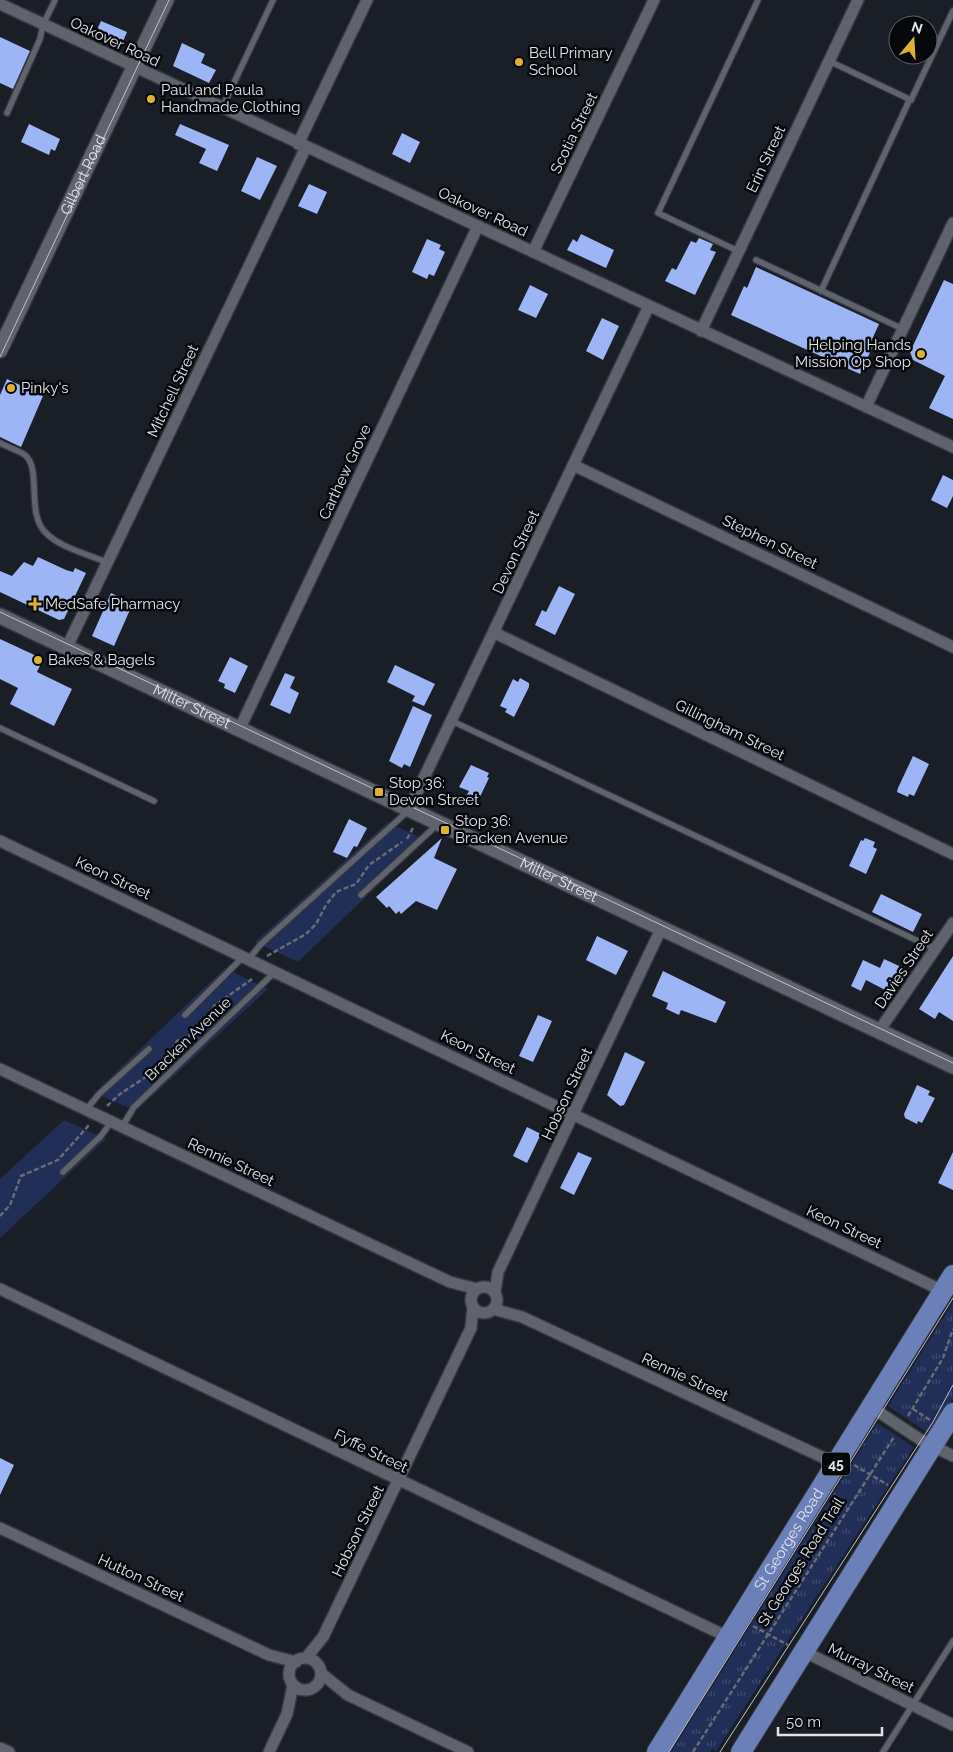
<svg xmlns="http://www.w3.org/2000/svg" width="953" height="1752" viewBox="0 0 953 1752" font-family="Raleway,sans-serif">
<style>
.grass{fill:url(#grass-tufts)}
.park{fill:#212e58}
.building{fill:#9db5f5}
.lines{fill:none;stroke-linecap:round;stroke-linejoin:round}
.lane-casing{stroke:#36383f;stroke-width:8}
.street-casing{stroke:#36383f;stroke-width:14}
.secondary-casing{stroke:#36383f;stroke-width:18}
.highway-casing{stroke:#36383f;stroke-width:22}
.path{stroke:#676b73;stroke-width:2.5;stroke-dasharray:5 2.5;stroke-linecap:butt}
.lane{stroke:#5f636e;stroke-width:5.5}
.street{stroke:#5f636e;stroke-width:11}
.secondary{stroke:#5f636e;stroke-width:15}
.highway{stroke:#6b7fb9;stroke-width:20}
.tram{stroke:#c0c3ca;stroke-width:1}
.poi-dot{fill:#ddb233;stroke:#07080c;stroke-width:2}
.labels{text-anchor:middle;stroke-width:5;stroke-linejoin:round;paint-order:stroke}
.shield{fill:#07080c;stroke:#a0a1a7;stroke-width:1}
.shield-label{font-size:14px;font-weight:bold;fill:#e1e3ea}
.street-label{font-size:15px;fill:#e1e3ea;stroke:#07080c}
.poi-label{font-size:15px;fill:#e1e3ea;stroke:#07080c;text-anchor:start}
</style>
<defs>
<pattern id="grass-tufts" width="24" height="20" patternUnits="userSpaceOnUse" patternTransform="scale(1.25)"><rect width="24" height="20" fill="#212e58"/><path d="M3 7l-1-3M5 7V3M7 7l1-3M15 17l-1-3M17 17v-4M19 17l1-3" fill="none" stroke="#414c70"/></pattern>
</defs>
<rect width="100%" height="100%" fill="#1a1e27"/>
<path class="grass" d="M953,1302V1398L930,1434L888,1406Z
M877,1423L914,1447L716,1751L712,1749L710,1752H671Z"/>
<path class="park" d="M388,822L425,840L298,962L255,942Z
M225,968L268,989L136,1111L94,1093Z
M64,1120L106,1139L0,1238V1179Z"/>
<path class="building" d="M101,21L127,32L122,44L96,32Z
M0,37L30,51L13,89L0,83Z
M182,43L205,54L201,63L216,70L209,83L173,66Z
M29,124L60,139L55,151L51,149L49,155L21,142Z
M180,124L229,145L217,171L199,163L206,149L175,135Z
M402,133L420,142L410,163L392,154Z
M257,157L277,166L260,200L241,191Z
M309,184L327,192L317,214L298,206Z
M581,234L614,250L606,268L567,250L573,239L577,242Z
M699,238L713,244L710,250L716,252L695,295L665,281L672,268L676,270L691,241L696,243Z
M427,239L441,245L439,249L445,252L434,276L429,274L427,279L412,272Z
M756,267L879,324L870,344L873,346L860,374L731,315L744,286L747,288Z
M944,280L953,284V419L929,408L945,376L913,360L910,352Z
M530,285L548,294L536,318L518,310Z
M602,318L619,326L603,360L586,351Z
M7,379L43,396L21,447L0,437V395Z
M943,475L953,480V496L947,508L931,500Z
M38,557L66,570L73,572L75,568L86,573L64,619L59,620L0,592V571L12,576L24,562L33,566Z
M559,586L575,594L555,635L535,625L542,610L546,612Z
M111,593L133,603L114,646L92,636Z
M0,639L43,659L37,672L72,689L54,726L10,704L18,688L0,679Z
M230,657L248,666L235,693L224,688L225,684L218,681Z
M395,665L435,684L424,706L412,701L415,696L387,682Z
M285,673L295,677L290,688L299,693L290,714L270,705Z
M520,678L529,683V687L514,717L505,712L507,709L500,706L513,679L518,682Z
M413,706L432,715L410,767L404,764L402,768L389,761Z
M913,756L929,764L914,796L909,794L908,797L897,792L898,788Z
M471,765L489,773L487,777L489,778L477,803L466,797L469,791L459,787Z
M349,819L367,828L357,847L354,846L347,858L333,852Z
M442,838L434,858L457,869L437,910L416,901L401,914L399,911L396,914L389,906L387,908L376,897Z
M865,838L875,842L873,847L877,849L866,874L849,866L861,840L863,841Z
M881,894L922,914L913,932L872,912Z
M597,936L628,951L616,975L586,960Z
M953,956V1021L939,1012L935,1019L919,1009Z
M884,959L899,966L900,969L889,992L866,980L861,991L851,986L863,960L880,968Z
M663,971L726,1002L716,1023L681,1010L679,1015L666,1009L668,1003L652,996Z
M538,1015L552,1021L533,1062L519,1056Z
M625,1052L645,1062L624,1105L620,1106L607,1095Z
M917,1085L930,1091L928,1095L935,1098L922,1123L918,1121L917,1124L905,1118L904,1114Z
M527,1127L541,1134L527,1163L513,1156Z
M578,1152L592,1158L574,1195L560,1188Z
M953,1152V1190L938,1183Z
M0,1458L14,1465L0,1495Z"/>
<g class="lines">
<g class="lane-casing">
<path id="lane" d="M829,61L911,100L953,11
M222,108L273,0
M7,113L40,39L43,25L55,0
M738,251L658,213L758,0
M756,260L903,329
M821,291L908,103
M0,443C7,447 18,450 25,455C42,469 26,512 45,532C60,548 88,554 108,563
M452,721L935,949
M0,728L154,801
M361,895L438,824
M249,959L260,945L408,811
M185,1015L243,957
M86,1110L99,1094L149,1049
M122,1127L134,1107L275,972
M63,1172L101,1136L111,1122
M883,1752L953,1641"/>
</g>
<g class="street-casing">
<path id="street" d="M0,4L953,447
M298,144L367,0
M533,252L654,0
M701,331L858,0
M866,407L953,223
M573,465L953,647
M495,633L953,854
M67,647L306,147
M239,730L478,226
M409,809L649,306
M0,841L943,1291
M879,1031L953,923
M0,1069L450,1282L477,1289
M471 1300a13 13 0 1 1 26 0a13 13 0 1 1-26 0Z
M0,1289L730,1638
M495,1292L498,1272L661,929
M493,1309L522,1317L837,1464
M871,1407L921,1440L953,1456
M0,1528L269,1655L296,1662
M803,1651L953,1725
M289 1674a16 16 0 1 1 32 0a16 16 0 1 1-32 0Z
M306,1658L323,1637L471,1328L473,1306
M322,1674L348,1695L468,1752
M0,1748L9,1752
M269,1752L287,1714L293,1685"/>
</g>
<g class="secondary-casing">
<g id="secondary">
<path id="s1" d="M0,350L166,0"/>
<path id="s2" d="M0,616L953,1066"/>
</g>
</g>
<g class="highway-casing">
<g id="highway">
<path id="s3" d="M657,1752L953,1275"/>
<path d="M741,1752L953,1413"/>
</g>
</g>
<path class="path" d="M407,839L414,826
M267,956L306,934L316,924L326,905L336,892L356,884L369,865L402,842
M208,1023L214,1006L252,979
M165,1063L177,1041L199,1031
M107,1106L120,1094L161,1067
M0,1216L10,1205L21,1176L58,1160L89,1125
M913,1409L930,1420
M908,1416L943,1358L953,1329
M854,1465L888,1485
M753,1626L788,1645
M693,1752L894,1437"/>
<use href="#lane" class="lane"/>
<use href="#street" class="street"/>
<use href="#secondary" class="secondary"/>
<use href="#highway" class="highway"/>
<path class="tram" d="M0,357L169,0
M0,612L953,1063
M669,1752L953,1298
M720,1752L933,1422L953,1385"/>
</g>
<g class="poi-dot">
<circle cx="519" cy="62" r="5"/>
<circle cx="151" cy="99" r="5"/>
<circle cx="921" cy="354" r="5"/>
<circle cx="11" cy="388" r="5"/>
<path d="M32.5 596.5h5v5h5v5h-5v5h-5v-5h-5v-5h5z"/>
<circle cx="38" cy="660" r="5"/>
<rect x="374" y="787" width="10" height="10" rx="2.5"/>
<rect x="440" y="825" width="10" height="10" rx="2.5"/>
</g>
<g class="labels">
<rect class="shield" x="822" y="1452.5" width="28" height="23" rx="4"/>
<g class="shield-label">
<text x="836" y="1469">45</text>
</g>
<g class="street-label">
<text transform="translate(115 42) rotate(25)" y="5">Oakover Road</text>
<text transform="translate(574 133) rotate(-64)" y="5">Scotia Street</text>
<text transform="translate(766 159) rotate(-65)" y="5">Erin Street</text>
<text dy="5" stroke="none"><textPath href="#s1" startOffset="194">Gilbert Road</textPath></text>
<text transform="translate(483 212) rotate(25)" y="5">Oakover Road</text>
<text transform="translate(173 391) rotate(-65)" y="5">Mitchell Street</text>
<text transform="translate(345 472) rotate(-65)" y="5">Carthew Grove</text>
<text transform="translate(770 542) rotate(26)" y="5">Stephen Street</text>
<text transform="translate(516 552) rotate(-65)" y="5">Devon Street</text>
<text dy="5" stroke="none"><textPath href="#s2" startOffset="212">Miller Street</textPath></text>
<text transform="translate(730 730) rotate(26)" y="5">Gillingham Street</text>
<text transform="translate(113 878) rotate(25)" y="5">Keon Street</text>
<text dy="5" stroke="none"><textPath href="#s2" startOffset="618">Miller Street</textPath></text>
<text transform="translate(904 969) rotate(-56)" y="5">Davies Street</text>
<text transform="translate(188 1039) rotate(-44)" y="5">Bracken Avenue</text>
<text transform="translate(478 1052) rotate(26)" y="5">Keon Street</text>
<text transform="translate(567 1094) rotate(-65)" y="5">Hobson Street</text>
<text transform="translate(231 1162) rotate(25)" y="5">Rennie Street</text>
<text transform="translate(844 1227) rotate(25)" y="5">Keon Street</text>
<text transform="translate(685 1377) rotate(25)" y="5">Rennie Street</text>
<text transform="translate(371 1451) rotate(26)" y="5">Fyffe Street</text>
<text transform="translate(358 1531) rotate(-64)" y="5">Hobson Street</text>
<text dy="5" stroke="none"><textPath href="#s3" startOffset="250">St Georges Road</textPath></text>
<text transform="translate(801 1562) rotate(-58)" y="5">St Georges Road Trail</text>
<text transform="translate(141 1578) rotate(25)" y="5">Hutton Street</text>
<text transform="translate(871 1668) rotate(26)" y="5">Murray Street</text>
</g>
<g class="poi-label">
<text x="529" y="58">Bell Primary<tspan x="529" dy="17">School</tspan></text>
<text x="161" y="95">Paul and Paula<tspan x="161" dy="17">Handmade Clothing</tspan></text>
<text x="911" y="350" text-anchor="end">Helping Hands<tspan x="911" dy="17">Mission Op Shop</tspan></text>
<text x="21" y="393">Pinky's</text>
<text x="45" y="609">MedSafe Pharmacy</text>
<text x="48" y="665">Bakes &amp; Bagels</text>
<text x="389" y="788">Stop 36:<tspan x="389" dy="17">Devon Street</tspan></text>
<text x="455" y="826">Stop 36:<tspan x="455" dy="17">Bracken Avenue</tspan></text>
</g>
</g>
<g transform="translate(913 40) rotate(18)"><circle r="24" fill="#07080c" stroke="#5e6065"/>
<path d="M0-4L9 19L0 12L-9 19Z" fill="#ddb233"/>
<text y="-8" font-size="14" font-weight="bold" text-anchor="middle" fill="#e1e3ea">N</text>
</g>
<path d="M778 1727v8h104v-8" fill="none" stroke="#e1e3ea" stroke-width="2.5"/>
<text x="786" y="1727" font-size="15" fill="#e1e3ea" stroke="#07080c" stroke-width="4" paint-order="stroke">50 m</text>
</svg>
